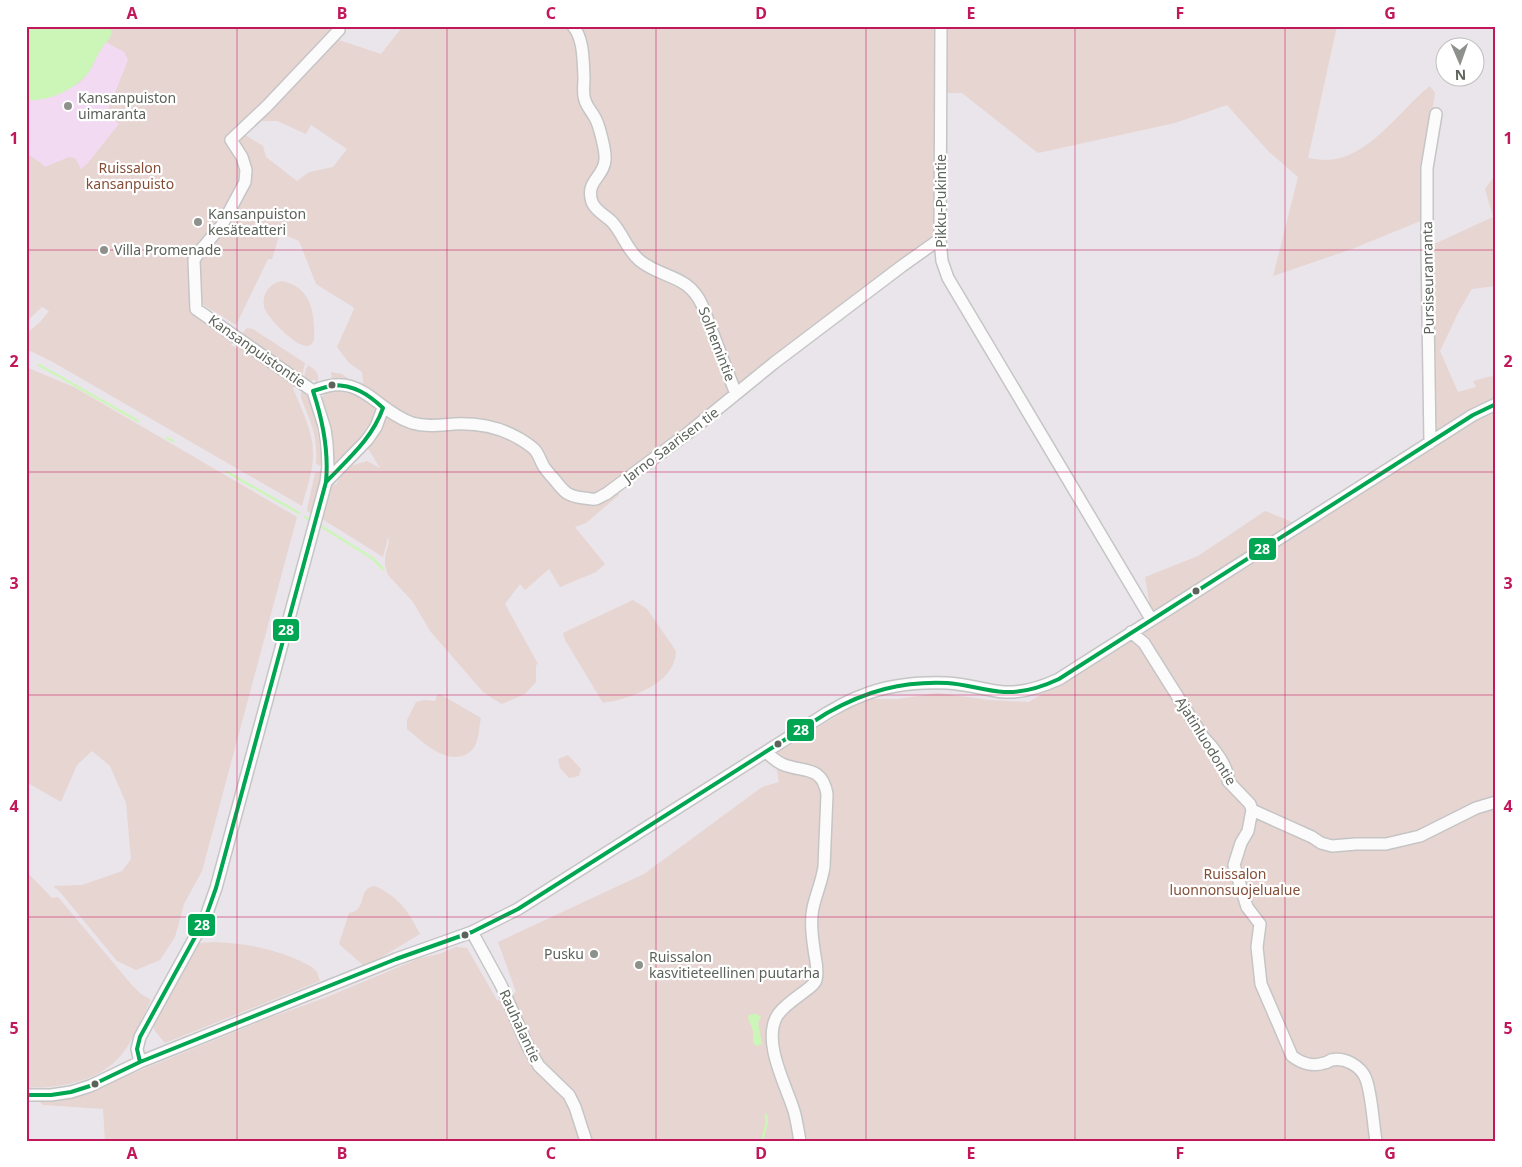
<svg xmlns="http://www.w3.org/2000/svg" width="1522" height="1167" viewBox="0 0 1522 1167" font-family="'Noto Sans',sans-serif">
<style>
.green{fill:#e7d5d2;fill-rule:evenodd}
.sand{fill:#f2daf2}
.water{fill:#ccf5b8}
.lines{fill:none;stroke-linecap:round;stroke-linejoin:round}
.stream{stroke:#ccf5b8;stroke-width:2.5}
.minor-casing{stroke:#c6c5c5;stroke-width:14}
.minor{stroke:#fcfbfc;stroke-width:11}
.bus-1-casing{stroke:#fff;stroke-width:8}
.bus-1{stroke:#00a651;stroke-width:4}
.grid{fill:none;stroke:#c2185b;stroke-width:1;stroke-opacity:0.55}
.poi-dot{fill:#8e908c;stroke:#fff;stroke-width:2}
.bus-dot{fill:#5c635a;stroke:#fff;stroke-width:2}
.labels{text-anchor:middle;stroke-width:4.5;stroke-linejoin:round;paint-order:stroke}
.poi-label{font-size:14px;fill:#5c635a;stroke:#fff;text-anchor:start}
.park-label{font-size:14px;fill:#854e37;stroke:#fff}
.street-label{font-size:14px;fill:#5c635a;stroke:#fff}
.line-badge{stroke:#fff;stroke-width:2}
.badge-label{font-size:14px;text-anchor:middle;font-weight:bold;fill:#fff}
.neatline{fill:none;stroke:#c2185b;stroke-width:2}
.grid-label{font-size:16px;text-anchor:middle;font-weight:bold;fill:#c2185b}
</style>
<rect width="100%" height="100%" fill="#eae5ea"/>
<path class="green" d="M110,26H335L337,35L336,39L381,54L403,26H937L938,223L934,234L616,486L619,491V495L586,523L575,527L605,564L596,572L560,587L549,569L525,590L520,584L505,604L538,664L536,665V682L525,694L502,704L500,703L483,692L430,631L413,602L388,575L385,565V557L389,541L388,538L383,557L319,517L326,490L332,483L336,485C344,468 349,466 367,461L380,468L366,445L385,419L390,416L364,389L362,372L349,363L337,347L354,309L353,307L316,284L299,241L280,233L272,259H268L236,325L202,304L196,312L235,339L231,345L238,349L242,346L295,385L293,388C301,409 314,432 313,456C313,473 306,490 302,506L51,361L26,349V334L40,322L49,311L42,307L26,322V100L31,101L106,42C111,36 113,34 110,26ZM254,121H277L306,134L311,125L347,149L333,167L309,172L297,181L266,157L263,146L242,133Z
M943,26H1337L1308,158C1314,159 1321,160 1327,160C1369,159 1400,109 1430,86L1435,93L1425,156L1423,220L1352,249L1273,276L1298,177L1269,152L1227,105L1175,123L1038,153L962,93H944Z
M1496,174V286L1472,289L1459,311L1440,351L1458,392L1476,387L1473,381L1496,375V1141H105L103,1109L43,1105L40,1102L73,1098L99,1089L126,1076L269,1018L327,997L420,958L439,954L456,947L467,948L497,1000L501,1001L516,992L498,942L644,874L762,787L779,782L774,755L851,707L871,699H898L938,693L989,700L1029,702L1131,637L1150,607L1145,577L1198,556L1265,511L1307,528L1437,443V431L1434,429L1432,245L1493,217L1485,189Z
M282,281C312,287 315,314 314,340C312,343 312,345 308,346C297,348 267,318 264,307C263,301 264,293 269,288C273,284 276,282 282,281Z
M247,328L253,329L305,363L302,376L243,338L242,334Z
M308,365C315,370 321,374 317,383H315L316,380H312L311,383L304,380L305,372Z
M26,367L74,387L297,517L202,871L184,904L175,937L160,960L136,970L117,961L60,892L53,886L82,885L122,871L131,859L126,803L110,766L92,751L77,765L61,802L26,782Z
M331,372L342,374L354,383L338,381L337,379L332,380Z
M304,388L305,392L307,395L309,394L322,428L324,468L316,464C318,437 311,422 301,398V392Z
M344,388L373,404C383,425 347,455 333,469L321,400L325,392Z
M318,472L322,473L313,515L307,511V509L315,473Z
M633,600L647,609L676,651C675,681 640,694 615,701C610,702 607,701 603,703L565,640L563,633Z
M440,694L481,718C479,727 479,738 475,746C473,749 470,752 467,754C445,765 423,742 407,729V720L416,702L424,700L435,701L437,695Z
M568,755L581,769L579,776L569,778L560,768L558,759Z
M26,871L52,898L58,897L131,984L141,994L151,1000C132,1039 125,1067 80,1081C72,1083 65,1085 57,1086C47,1088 36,1087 26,1088Z
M375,886C400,898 408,911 420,934L365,967L339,944L349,913C369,910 356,888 375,886Z
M216,942C250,944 282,950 312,967L317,972L320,981L165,1043L154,1030V1025L199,943Z"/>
<path class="sand" d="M106,42L124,52L128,60L108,110L119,124L87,164L81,169L75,158L69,157L45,167L41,163L26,153V100L31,101C53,94 78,91 90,70C95,61 99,51 106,42Z"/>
<path class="water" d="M26,26H110C114,38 107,40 101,49C96,57 93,66 88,73C74,90 48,102 26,100Z
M753,1014H757L761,1017L758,1023L762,1044L757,1046L753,1043V1031L748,1018L749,1015Z"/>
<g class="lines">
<path class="stream" d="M39,365L138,421
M167,438L173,441
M227,472L299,513
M305,517L311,521
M319,525L372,558L383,569
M762,1141L767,1122L766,1115"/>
<g class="minor-casing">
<path id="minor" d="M573,26C584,39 583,61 584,77C584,84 583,90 584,96C585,105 590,109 594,116C599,123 606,152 605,160C604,177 585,181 592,202C596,212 607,216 613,223C624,236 626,248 639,260C662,279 688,274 702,305L736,394
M941,26L940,239L942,261L948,278L1151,619
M313,391C361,369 374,410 412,423C426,427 440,425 454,424C476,423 500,427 520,439C525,442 531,446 535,450C539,455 541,462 544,467C547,471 550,475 554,479C564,492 567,496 584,498C588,498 592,500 596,499C599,498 603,495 606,494L688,433L774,363L902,266L940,239
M1430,443L1427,247V168L1436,114
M326,482L367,440L376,427L383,408
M1131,632L1144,643L1203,737C1213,747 1229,767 1228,781L1250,804L1252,810L1312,837L1321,843L1332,846L1356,844H1386L1420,836L1476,808L1496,802
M767,752C771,757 776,761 782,764C802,773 822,764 827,794L824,867C822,881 816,894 813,908C810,921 812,936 814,949C815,959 819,970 816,980C813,989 786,1001 777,1016C762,1042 786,1085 794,1111C797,1121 798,1131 800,1141
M1252,810L1248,831L1241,843L1234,865L1247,907L1260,924L1257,947L1261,984L1292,1056C1301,1063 1313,1067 1324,1063C1327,1063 1329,1061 1331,1060C1345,1057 1361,1066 1366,1079C1372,1096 1373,1123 1376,1141
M472,932L501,985L528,1047L539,1066L569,1095L575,1107L586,1141
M140,1062L137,1049L140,1037L205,919L216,888L326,482L328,466L327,444L325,429L313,391L196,309L194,260L199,252L222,225L245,182L246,170L242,157L231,140L267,106L339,30
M26,1095H51L71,1092L90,1086L140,1062L396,959L472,932L518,909L827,713C838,707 849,700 861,696C887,685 919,682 947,683C967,684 985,690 1004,692C1024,693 1042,687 1059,679L1473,415L1496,404"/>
</g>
<use href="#minor" class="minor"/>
<g class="bus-1-casing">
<path id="bus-1" d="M333,385C354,385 368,394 383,408C372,439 348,459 326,482C329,450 323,421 313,391Z
M140,1062L137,1049L140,1037L205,919L216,888L326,482
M26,1095H51L71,1092L90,1086L140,1062L396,959L472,932L518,909L827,713C866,691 902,681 947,683C966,684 985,691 1004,692C1023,693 1042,687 1059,679L1473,415L1496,404"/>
</g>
<use href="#bus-1" class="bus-1"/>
</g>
<path class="grid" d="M237,26V1141M447,26V1141M656,26V1141M866,26V1141M1075,26V1141M1285,26V1141M26,250H1496M26,472H1496M26,695H1496M26,917H1496"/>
<g class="poi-dot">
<circle cx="68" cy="106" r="5"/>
<circle cx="198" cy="222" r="5"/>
<circle cx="104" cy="250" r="5"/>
<circle cx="594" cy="954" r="5"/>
<circle cx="639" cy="965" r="5"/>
</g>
<g class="bus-dot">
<circle cx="332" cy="385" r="4.5"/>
<circle cx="1196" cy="591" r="4.5"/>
<circle cx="778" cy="744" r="4.5"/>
<circle cx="465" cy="935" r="4.5"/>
<circle cx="95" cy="1084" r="4.5"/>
</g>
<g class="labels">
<g class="poi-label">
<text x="78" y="103">Kansanpuiston<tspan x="78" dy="16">uimaranta</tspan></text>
<text x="208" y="219">Kansanpuiston<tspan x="208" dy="16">kesäteatteri</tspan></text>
<text x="114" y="255">Villa Promenade</text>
<text x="584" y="959" text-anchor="end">Pusku</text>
<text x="649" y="962">Ruissalon<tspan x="649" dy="16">kasvitieteellinen puutarha</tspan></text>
</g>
<g class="park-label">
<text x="130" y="173">Ruissalon<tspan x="130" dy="16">kansanpuisto</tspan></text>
<text x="1235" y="879">Ruissalon<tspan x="1235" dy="16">luonnonsuojelualue</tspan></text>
</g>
<g class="street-label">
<text transform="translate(941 201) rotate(-90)" y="5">Pikku-Pukintie</text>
<text transform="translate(1428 278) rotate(-91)" y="5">Pursiseuranranta</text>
<text transform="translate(717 344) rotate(69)" y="5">Solhemintie</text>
<text transform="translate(257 351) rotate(35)" y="5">Kansanpuistontie</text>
<text transform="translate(671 445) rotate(-37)" y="5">Jarno Saarisen tie</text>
<text transform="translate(1206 741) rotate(58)" y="5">Ajatinluodontie</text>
<text transform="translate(520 1026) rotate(65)" y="5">Rauhalantie</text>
</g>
</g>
<g class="line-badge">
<rect x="1248" y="537" width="29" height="24" rx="5" fill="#00a651"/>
<rect x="272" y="618" width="28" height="24" rx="5" fill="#00a651"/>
<rect x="786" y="718" width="29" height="24" rx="5" fill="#00a651"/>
<rect x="187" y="913" width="29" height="24" rx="5" fill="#00a651"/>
</g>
<g class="badge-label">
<text x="1262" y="554">28</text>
<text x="286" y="635">28</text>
<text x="801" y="735">28</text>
<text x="202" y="930">28</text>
</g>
<rect width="1522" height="1167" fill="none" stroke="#ffffff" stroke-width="55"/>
<g transform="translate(1460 62) rotate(178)"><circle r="24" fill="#ffffff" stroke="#bec1bd"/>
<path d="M0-4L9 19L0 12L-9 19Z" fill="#8e908c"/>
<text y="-8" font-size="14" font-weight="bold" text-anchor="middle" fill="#5c635a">N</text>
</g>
<rect x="28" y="28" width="1466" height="1112" class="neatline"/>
<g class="grid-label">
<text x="132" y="19">A</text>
<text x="342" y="19">B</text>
<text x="551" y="19">C</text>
<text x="761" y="19">D</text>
<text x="971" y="19">E</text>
<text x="1180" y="19">F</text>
<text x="1390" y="19">G</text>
<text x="14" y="144">1</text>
<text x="1508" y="144">1</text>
<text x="14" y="367">2</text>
<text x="1508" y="367">2</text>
<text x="14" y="589">3</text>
<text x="1508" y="589">3</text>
<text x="14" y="812">4</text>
<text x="1508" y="812">4</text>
<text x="14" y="1034">5</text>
<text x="1508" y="1034">5</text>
<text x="132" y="1159">A</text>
<text x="342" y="1159">B</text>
<text x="551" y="1159">C</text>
<text x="761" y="1159">D</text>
<text x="971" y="1159">E</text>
<text x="1180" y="1159">F</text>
<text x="1390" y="1159">G</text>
</g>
</svg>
